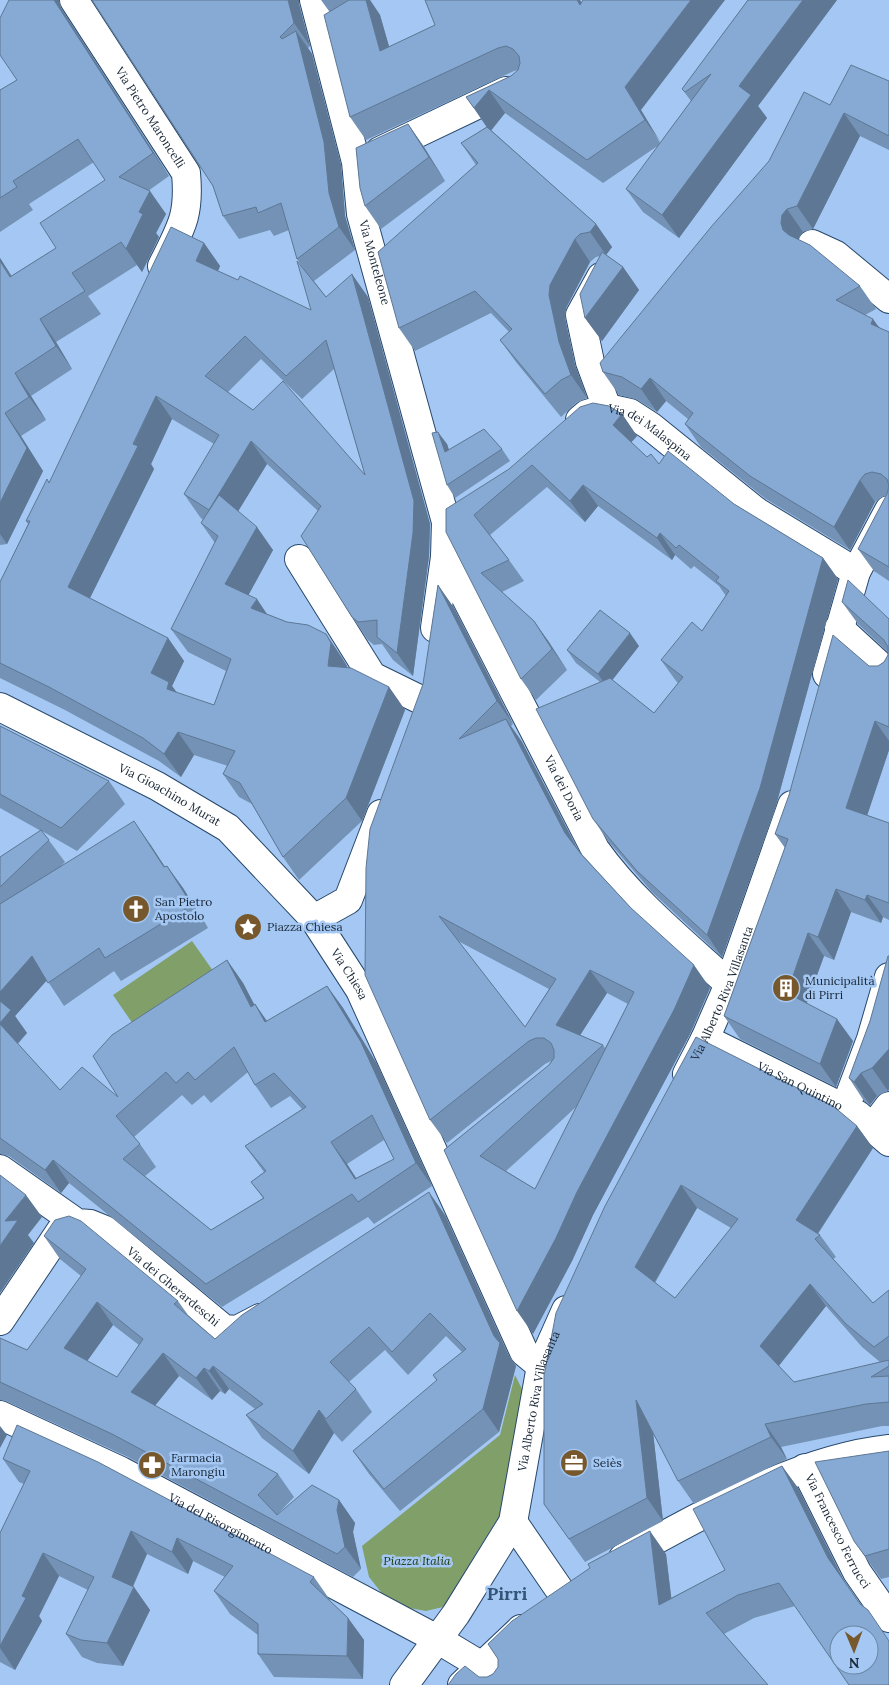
<svg xmlns="http://www.w3.org/2000/svg" width="889" height="1685" viewBox="0 0 889 1685" font-family="Lora,serif">
<style>
.green{fill:#809f69}
.lines{fill:none;stroke-linecap:round;stroke-linejoin:round}
.street-casing{stroke:#28486c;stroke-width:30}
.secondary-casing{stroke:#28486c;stroke-width:30}
.street{stroke:#fff;stroke-width:28}
.secondary{stroke:#fff;stroke-width:28}
.wall{fill:#7392b5;fill-rule:evenodd}
.shaded-wall{fill:#5e7794}
.building{fill:#86aad3;stroke:#5e7794;fill-rule:evenodd}
.labels{text-anchor:middle;stroke-width:5;stroke-linejoin:round;paint-order:stroke}
.street-label{font-size:12px;fill:#182636;stroke:#a4c8f3}
.poi-label{font-size:12px;fill:#182636;stroke:#a4c8f3;text-anchor:start}
.park-label{font-size:12px;font-style:italic;fill:#193100;stroke:#a4c8f3}
.district-label{font-size:18px;font-weight:bold;fill:#335377;stroke:#a4c8f3}
</style>
<rect width="100%" height="100%" fill="#a4c8f3"/>
<path class="green" d="M192,941L223,985L144,1040L113,995Z
M515,1375L523,1391L501,1513L443,1607L426,1611L409,1608L384,1596L369,1577L362,1546L500,1435Z"/>
<g class="lines">
<g class="street-casing">
<g id="street">
<path id="s1" d="M74,0L186,173C190,216 181,228 162,266"/>
<path id="s2" d="M314,0L356,162L361,214L446,522L445,557L435,628"/>
<path d="M380,151L506,91"/>
<path d="M812,244L836,255L889,299"/>
<path d="M601,277L580,315L590,362L607,408"/>
<path id="s3" d="M580,420L587,414L607,408L630,413L650,426L757,512L856,572"/>
<path id="s4" d="M445,557L595,849C632,901 682,941 729,984"/>
<path d="M299,559L372,676L425,702"/>
<path d="M839,628L889,674"/>
<path id="s5" d="M0,707L157,786L228,828L314,919L360,990L524,1352L541,1366"/>
<path d="M314,919L348,900L381,814"/>
<path d="M845,1108L871,1039L889,977"/>
<path d="M873,1127L889,1106"/>
<path id="s6" d="M0,1169L77,1223L90,1224L105,1230L224,1329L237,1330L260,1318"/>
<path d="M0,1321L61,1230L77,1223"/>
<path id="s7" d="M0,1415L121,1471L437,1639L482,1666"/>
<path id="s8" d="M805,1468L857,1572L889,1618"/>
</g>
</g>
<g class="secondary-casing">
<g id="secondary">
<path d="M827,674L856,572L889,510"/>
<path id="s9" d="M705,1039L858,1115L889,1142"/>
<path id="s10" d="M687,1074L705,1039L729,984L792,805"/>
<path d="M513,1522L561,1592"/>
<path d="M623,1558C703,1514 797,1459 889,1449"/>
<path id="s11" d="M404,1685L456,1614L513,1522L541,1366L566,1310"/>
<path d="M462,1685L521,1629"/>
</g>
</g>
<use href="#street" class="street"/>
<use href="#secondary" class="secondary"/>
</g>
<path class="wall" d="M59,0L61,8L169,176L148,191L166,214L156,233L159,237L142,272L137,265L88,296L101,314L56,342L72,369L31,396L46,420L21,436L43,471L7,544L0,545V258L11,276L56,248L105,180L94,162L29,204L33,210L0,232V90L17,80Z
M92,0H299V4L310,46L308,48L312,54L341,165L345,216L355,250L314,281L326,297H368L430,524L429,556L413,676L393,660L382,644L374,645L368,640L352,617L318,511L267,464L238,511L273,550L248,595L267,614L287,622L326,634L342,657L347,666V668L389,687L405,710L362,821L299,880L283,857L252,804L239,797L223,774L228,766L194,755L181,777L159,761L65,710L0,678V582L28,524L26,521L49,483L204,243L220,266L218,271L238,280L311,310L304,270L297,259L289,230L274,236L270,230L239,239L223,216L213,186ZM261,359L302,399L334,369L365,475L253,410L228,392ZM172,419L214,444L184,494L200,517L203,520L201,523L215,543L171,629L188,652L226,671L214,705L177,693L172,686L184,661L168,638L90,598L154,469L151,464Z
M321,0H370L380,15L389,47L435,25L425,0H580L641,110L660,143L691,101L682,89L748,0H837L758,106L767,118L679,238L643,212L626,189L659,145L603,183L505,113L491,130L596,224L612,247L606,255L623,267L639,290L602,341L585,318L600,256L596,257L590,262L566,308L565,318L575,365L587,398L577,402L561,417L516,362L500,340L509,332L491,313L415,351L399,328L476,165L461,143L487,127L466,97L511,76L518,70L514,71L366,140L350,117L329,11Z
M889,81V150L860,136L813,229L803,232L798,239L860,286L876,309L865,315L880,328L889,332V581L874,571L858,549L887,495L881,497L875,502L850,550L766,499L701,447L685,424L688,419L666,401L657,412L638,400L619,395L603,372L830,105Z
M408,124L424,147L445,181L381,229L365,206Z
M622,414L637,436L631,442L647,457L734,504L823,558L838,579L775,809L722,957L652,892L608,841L593,819L600,682L576,663L567,650L639,646L612,680L654,713L678,683L676,681L661,660L702,631L726,596L719,586L694,566L691,569L675,555L672,560L598,506L585,522L547,487L490,535L509,560L524,581L502,592L534,621L567,670L536,700L521,679L446,509Z
M447,444L449,450L502,449L510,461L455,498L447,485Z
M438,585L454,608L513,724L511,726L522,742L579,851L631,908L710,988L690,1034L593,1215L572,1261L533,1334L444,1150L549,1065L551,1061L545,1064L447,1143L430,1120L423,684ZM458,941L549,989L525,1027ZM607,993L628,1004L605,1048L603,1045L580,1035ZM576,1107L535,1189L506,1171L549,1132Z
M842,602L889,619V750L867,815L889,823V920L883,917L881,923L851,912L834,960L824,956L807,1003L853,1041L836,1087L740,1039L724,1016L785,848L775,834L869,666H878L884,662L888,655V652L858,624Z
M0,726L109,781L125,804L77,851L42,831L65,862L60,867L150,844L165,867L167,866L183,888L208,928L121,981L114,971L64,1006L47,980L15,1016L27,1033L18,1044L60,1090L118,1097L227,960L243,983L254,1004H255L267,1021L327,986L343,1008L377,1064L432,1186L374,1224L368,1217L222,1307L69,1183L61,1193L9,1156L2,1154H0V857L41,831L0,808ZM248,1072L255,1085L271,1108L290,1096L302,1109L245,1146L264,1172L251,1182L263,1198L211,1230L145,1176L156,1167L140,1144L134,1137L182,1095L192,1105L204,1095L211,1103ZM384,1140L394,1159L356,1178L347,1164Z
M889,956V1089L888,1091L877,1096L870,1105L864,1101L849,1078L870,1021Z
M857,1126L873,1148L818,1234L820,1235L836,1257L833,1259L873,1303L889,1290V1426H882L781,1447L787,1459L694,1504L678,1481L653,1432L663,1521L585,1562L544,1504L605,1206ZM697,1208L731,1228L675,1298L655,1283ZM826,1306L862,1347L880,1362L794,1382L779,1366Z
M445,1215L508,1354L516,1366L499,1432L400,1511L369,1474L353,1451L437,1381L433,1375L462,1352L446,1336L408,1375L385,1350L349,1382L356,1389L372,1412L342,1442L334,1433L309,1474L262,1438L246,1415L255,1409L229,1389L225,1394L220,1391L212,1400L179,1376L155,1406L278,1474L294,1497L277,1515L339,1500L355,1523L353,1532L361,1569L353,1577L128,1457L6,1401L0,1400V1338L27,1350L81,1276L60,1259L44,1236L178,1301L188,1315L215,1339ZM113,1325L139,1345L117,1377L87,1361Z
M889,1451V1577L881,1579L854,1541Z
M3,1459L314,1577L330,1600V1601L348,1618L364,1640L363,1679L274,1677L258,1654V1635L230,1614L214,1591L225,1577L193,1561L188,1574L147,1554L133,1587L150,1610L123,1666L97,1663L82,1657L66,1634L88,1590L59,1576L39,1616L42,1621L15,1670L0,1662V1533L24,1484L19,1482Z
M782,1466L798,1488L844,1581L795,1606L754,1618L724,1634L768,1685L479,1677H487L493,1674L666,1554L671,1598L725,1570Z"/>
<path class="shaded-wall" d="M54,0H59L61,8L169,176L153,153Z
M288,0H299V4L310,46L294,23Z
M366,0H370L380,15L397,74L380,51Z
M577,0H580L596,28L580,5Z
M691,0H725L641,110L661,143L645,120L625,87Z
M803,0H837L758,106L767,118L679,238L662,215L739,86Z
M296,31L312,54L341,165L345,216L355,250L339,227L329,193Z
M489,90L505,113L490,132L474,108Z
M844,113L860,136L813,229L797,206Z
M408,124L424,147L445,181L429,157Z
M150,191L166,214L156,233L159,237L142,272L126,249L139,212Z
M787,209L803,232L798,238L797,246L783,230L781,223L782,215Z
M596,224L612,247L606,255L590,232Z
M575,239L590,262L566,308L565,318L575,365L587,398L571,375L559,342L549,295L550,285Z
M204,243L220,266L212,284L196,261Z
M0,258L27,300L0,261Z
M623,267L639,290L602,341L585,318Z
M352,274L368,297L430,524L429,556L413,676L397,653Z
M40,319L56,342L72,369L56,346Z
M873,319L889,341L871,324Z
M15,373L31,396L46,420L29,397Z
M650,378L666,401L657,412L641,389Z
M156,396L172,419L151,464L154,469L84,610L68,587Z
M5,413L21,436L43,471L7,544L0,534V503Z
M622,414L637,436L628,446L613,425Z
M438,432L447,444L454,465L445,452Z
M251,441L267,464L225,533L209,510Z
M860,480L875,502L850,550L834,527Z
M583,485L598,506L585,522L570,501Z
M257,527L273,550L242,607L225,584Z
M660,533L675,555L672,560L657,538Z
M823,558L838,579L775,809L722,957L707,935Z
M438,585L454,608L513,724L497,701Z
M257,599L273,623L251,608Z
M534,621L549,642L567,670L552,649Z
M630,633L639,646L607,687L598,674Z
M326,634L347,666L344,689L328,666Z
M168,638L184,661L172,686L186,705L183,712L151,673Z
M389,687L405,710L362,821L346,798Z
M506,719L522,742L581,856L565,833Z
M875,721L889,741V750L862,831L846,808Z
M178,732L194,755L181,777L164,754Z
M134,821L150,844L180,890L164,867Z
M167,866L183,888L208,928L192,905Z
M836,889L851,912L834,960L818,937Z
M867,895L883,917L881,923L865,900Z
M808,933L824,956L802,1016L787,993Z
M32,956L48,979L15,1016L27,1033L15,1046L0,1024V992Z
M227,960L243,983L267,1029L251,1007Z
M694,965L710,988L690,1034L593,1215L572,1261L533,1334L517,1311L577,1192Z
M590,970L607,993L572,1048L556,1025Z
M327,986L343,1008L377,1064L432,1186L416,1163Z
M255,1004L271,1027L265,1022Z
M837,1019L853,1041L836,1087L820,1064Z
M889,1049V1089L888,1091L872,1068Z
M861,1073L877,1096L870,1105L854,1082Z
M857,1126L873,1148L812,1242L796,1220Z
M331,1142L347,1164L367,1195L355,1179Z
M53,1160L69,1183L61,1193L45,1170Z
M681,1185L697,1208L650,1290L635,1267Z
M429,1192L445,1215L508,1354L516,1366L499,1432L483,1409L494,1336Z
M26,1195L42,1217L28,1235L34,1243L0,1293V1246L5,1221Z
M810,1284L826,1306L776,1369L760,1346Z
M97,1302L113,1325L80,1371L64,1348Z
M163,1353L179,1376L147,1415L131,1392Z
M213,1366L229,1389L225,1394L209,1371Z
M204,1368L220,1391L212,1400L196,1378Z
M636,1400L652,1423L663,1521L647,1498Z
M319,1410L334,1433L309,1474L293,1451Z
M765,1424L781,1447L787,1459L771,1437Z
M0,1426L7,1435L0,1448Z
M782,1466L798,1488L844,1581L828,1558Z
M339,1500L355,1523L353,1532L361,1569L345,1547L337,1510Z
M131,1531L147,1554L127,1599L112,1577Z
M650,1531L666,1554L675,1628L659,1605Z
M177,1538L193,1561L188,1574L172,1552Z
M43,1553L59,1576L39,1616L42,1621L15,1670L0,1648V1646L22,1596Z
M134,1587L150,1610L123,1666L107,1643Z
M348,1618L364,1640L363,1679L347,1656Z"/>
<path class="building" d="M9,0H54L153,153L119,177L150,191L139,212L143,214L126,249L121,242L72,273L85,291L40,319L56,346L15,373L29,397L5,413L27,448L0,503V261L10,277L56,248L40,223L105,180L78,139L13,181L17,187L0,198V90L17,80L0,55V18Z
M92,0H288L294,23L280,37L282,39L296,31L324,142L329,193L339,227L297,259L281,203L258,213L256,207L223,216L213,186Z
M349,0H366L380,51L435,25L425,0H577L580,5L583,0H691L625,87L645,120L587,160L489,90L474,108L466,97L511,76L518,70L520,63L519,56L513,49L506,46L498,48L350,117L324,15Z
M748,0H803L739,86L751,95L662,215L626,189L711,74L685,92L682,89Z
M851,65L889,81V136L844,113L797,206L787,209L782,215L781,223L783,230L789,235L810,245L860,286L836,300L873,319L871,324L889,332V567L858,549L887,494L889,486L887,479L881,474L872,472L865,474L860,480L834,527L750,476L685,424L693,413L650,378L641,389L622,377L603,372L600,363L711,227L769,161L804,92L830,105Z
M408,124L429,157L365,206L360,188L356,148Z
M487,127L596,224L590,232L580,234L575,239L550,285L549,295L559,342L571,375L561,380L545,394L500,340L512,329L475,291L399,328L378,252L478,163L461,143Z
M171,227L204,243L196,261L238,280L240,276L311,310L297,261L326,297L352,274L414,501L413,533L397,653L377,637V620L358,622L352,617L301,536L321,506L251,441L209,510L184,494L219,435L156,396L133,444L138,446L68,587L168,638L151,673L169,682L167,689L214,705L231,659L171,629L218,536L201,523L219,495L257,527L225,584L257,599L251,608L287,622L308,625L326,634L331,643L328,666L351,668L389,687L346,798L283,857L240,783L223,774L235,751L178,732L164,754L143,738L49,687L0,663V582L30,521H26L47,479L49,483ZM245,336L286,376L326,340L365,475L283,381L253,410L205,376Z
M602,252L623,267L585,318L580,294Z
M593,403L609,406L622,414L613,425L647,457L651,454L659,464L668,451L734,504L823,558L760,788L707,935L637,871L593,819L536,709L610,678L654,713L683,677L661,660L692,622L702,631L729,591L716,581L719,577L679,545L676,548L660,533L657,538L583,485L570,501L532,465L474,515L509,560L481,573L534,621L552,649L521,679L446,532V509L509,469L580,407Z
M484,429L502,449L447,485L432,433L438,432L445,452Z
M848,580L889,619V727L875,721L846,808L889,823V903L867,895L865,900L836,889L818,937L808,933L787,993L837,1019L820,1064L724,1016L788,839L775,834L789,795L833,635L869,666H878L884,662L888,655V647L884,640L842,602Z
M438,585L497,701L459,739L506,719L565,833L581,854L631,908L694,965L674,1010L577,1192L556,1238L517,1311L444,1150L549,1065L554,1058V1050L551,1043L544,1038H536L529,1041L430,1120L365,975L366,868L370,829L423,684ZM439,916L556,979L525,1027ZM590,970L634,992L535,1189L480,1156L603,1045L556,1025Z
M600,610L630,633L598,674L567,650Z
M0,726L109,781L61,828L0,794Z
M134,821L164,867L167,866L192,905L105,958L99,948L48,983L32,956L0,992V904Z
M41,830L49,840L0,887V857Z
M888,956H889V1049L872,1068L861,1073L854,1082L849,1078L870,1021Z
M227,960L251,1007L255,1004L265,1022L327,986L361,1042L416,1163L358,1202L352,1194L206,1284L53,1160L45,1170L0,1138V1024L60,1090L82,1067L118,1097L93,1056L112,1035ZM234,1047L255,1085L274,1073L306,1107L245,1146L266,1171L251,1182L264,1198L211,1230L123,1159L140,1144L116,1116L166,1072L176,1083L188,1072L195,1080ZM372,1115L394,1159L355,1179L331,1142Z
M0,1001L11,1010L0,1023Z
M696,1037L833,1106L857,1126L796,1220L820,1235L815,1239L873,1303L889,1290V1336L874,1347L846,1324L810,1284L760,1346L794,1382L889,1360V1366L871,1377L889,1376V1402L866,1404L765,1424L771,1437L678,1481L636,1400L647,1498L569,1539L544,1504V1376L556,1313L605,1206ZM681,1185L738,1219L675,1298L635,1267Z
M0,1175L26,1195L5,1221L18,1220L0,1246Z
M429,1192L494,1336L500,1343L483,1409L384,1489L353,1451L437,1380L433,1375L466,1349L430,1313L392,1352L369,1327L330,1362L356,1389L326,1419L319,1410L293,1451L246,1415L263,1404L213,1366L209,1371L204,1368L196,1378L163,1353L131,1392L278,1474L258,1495L277,1515L312,1485L339,1500L337,1510L345,1547L337,1554L112,1434L0,1382V1338L27,1350L86,1269L44,1236L55,1220L69,1216L81,1221L178,1301L174,1304L215,1339L242,1315ZM97,1302L143,1339L117,1377L64,1348Z
M17,1425L98,1462L314,1577L310,1582L348,1618L347,1656L258,1654V1624L214,1591L233,1566L177,1538L172,1552L131,1531L112,1577L134,1587L107,1643L81,1640L66,1634L94,1577L43,1553L22,1596L26,1598L0,1646V1533L30,1471L3,1459Z
M889,1451V1549L865,1556L854,1541L815,1462Z
M782,1466L828,1558L860,1604L868,1610L889,1641V1685H849L779,1583L738,1595L706,1613L768,1685H448L456,1674L465,1666L479,1677H487L493,1674L498,1667V1659L488,1644L512,1621L590,1568L588,1564L650,1531L659,1605L725,1570L693,1509ZM839,1635H869V1665H839Z"/>
<defs>
<g id="church-disc" transform="scale(1.4375)"><circle r="9.5" fill="#77582d" stroke="#a4c8f3"/><path d="M-1.2-6h2.4v3.5h3.3v2.4h-3.3V6h-2.4V-.1h-3.3v-2.4h3.3Z" fill="#fff"/></g>
<g id="sight-disc" transform="scale(1.4375)"><circle r="9.5" fill="#77582d" stroke="#a4c8f3"/><path d="M0-6L1.8-2.2L6-1.7L2.9 1.2L3.7 5.4L0 3.3L-3.7 5.4L-2.9 1.2L-6-1.7L-1.8-2.2Z" fill="#fff"/></g>
<g id="building-disc" transform="scale(1.4375)"><circle r="9.5" fill="#77582d" stroke="#a4c8f3"/><path d="M-4-6H4V6H1V3H-1V6H-4ZM-2.5-4.3h1.7v1.8h-1.7ZM.8-4.3h1.7v1.8H.8ZM-2.5-1h1.7V.8h-1.7ZM.8-1h1.7V.8H.8Z" fill="#fff"/></g>
<g id="office-disc" transform="scale(1.4375)"><circle r="9.5" fill="#77582d" stroke="#a4c8f3"/><path d="M-6-3h4V-5.5h4V-3h4V5H-6ZM-1-4.5V-3h2v-1.5ZM-6 0V1H6V0Z" fill="#fff"/></g>
<g id="pharmacy-disc" transform="scale(1.4375)"><circle r="9.5" fill="#77582d" stroke="#a4c8f3"/><path d="M-2-6h4v4h4v4h-4v4h-4v-4h-4v-4h4Z" fill="#fff"/></g>
</defs>
<g fill-rule="evenodd">
<use href="#church-disc" x="136" y="909"/>
<use href="#sight-disc" x="248" y="927"/>
<use href="#building-disc" x="786" y="988"/>
<use href="#office-disc" x="574" y="1463"/>
<use href="#pharmacy-disc" x="152" y="1465"/>
</g>
<g class="labels">
<g class="street-label">
<text dy="4" stroke="none"><textPath href="#s1" startOffset="140">Via Pietro Maroncelli</textPath></text>
<text dy="4" stroke="none"><textPath href="#s2" startOffset="270">Via Monteleone</textPath></text>
<text dy="4" stroke="none"><textPath href="#s3" startOffset="80">Via dei Malaspina</textPath></text>
<text dy="4" stroke="none"><textPath href="#s4" startOffset="260">Via dei Doria</textPath></text>
<text dy="4" stroke="none"><textPath href="#s5" startOffset="191">Via Gioachino Murat</textPath></text>
<text dy="4" stroke="none"><textPath href="#s5" startOffset="449">Via Chiesa</textPath></text>
<text dy="4" stroke="none"><textPath href="#s10" startOffset="88">Via Alberto Riva Villasanta</textPath></text>
<text dy="4" stroke="none"><textPath href="#s9" startOffset="106">Via San Quintino</textPath></text>
<text dy="4" stroke="none"><textPath href="#s6" startOffset="212">Via dei Gherardeschi</textPath></text>
<text dy="4" stroke="none"><textPath href="#s11" startOffset="320">Via Alberto Riva Villasanta</textPath></text>
<text dy="4" stroke="none"><textPath href="#s7" startOffset="246">Via del Risorgimento</textPath></text>
<text dy="4" stroke="none"><textPath href="#s8" startOffset="71">Via Francesco Ferrucci</textPath></text>
</g>
<g class="poi-label">
<text x="155" y="906">San Pietro<tspan x="155" dy="14">Apostolo</tspan></text>
<text x="267" y="931">Piazza Chiesa</text>
<text x="805" y="985">Municipalità<tspan x="805" dy="14">di Pirri</tspan></text>
<text x="171" y="1462">Farmacia<tspan x="171" dy="14">Marongiu</tspan></text>
<text x="593" y="1467">Seiès</text>
</g>
<g class="park-label">
<text x="417" y="1565">Piazza Italia</text>
</g>
<g class="district-label">
<text x="507" y="1600">Pirri</text>
</g>
</g>
<g transform="translate(854 1650) rotate(179)"><circle r="24" fill="#a4c8f3" stroke="#6c87a7"/>
<path d="M0-4L9 19L0 12L-9 19Z" fill="#77582d"/>
<text y="-8" font-size="14" font-weight="bold" text-anchor="middle" fill="#182636">N</text>
</g>
</svg>
